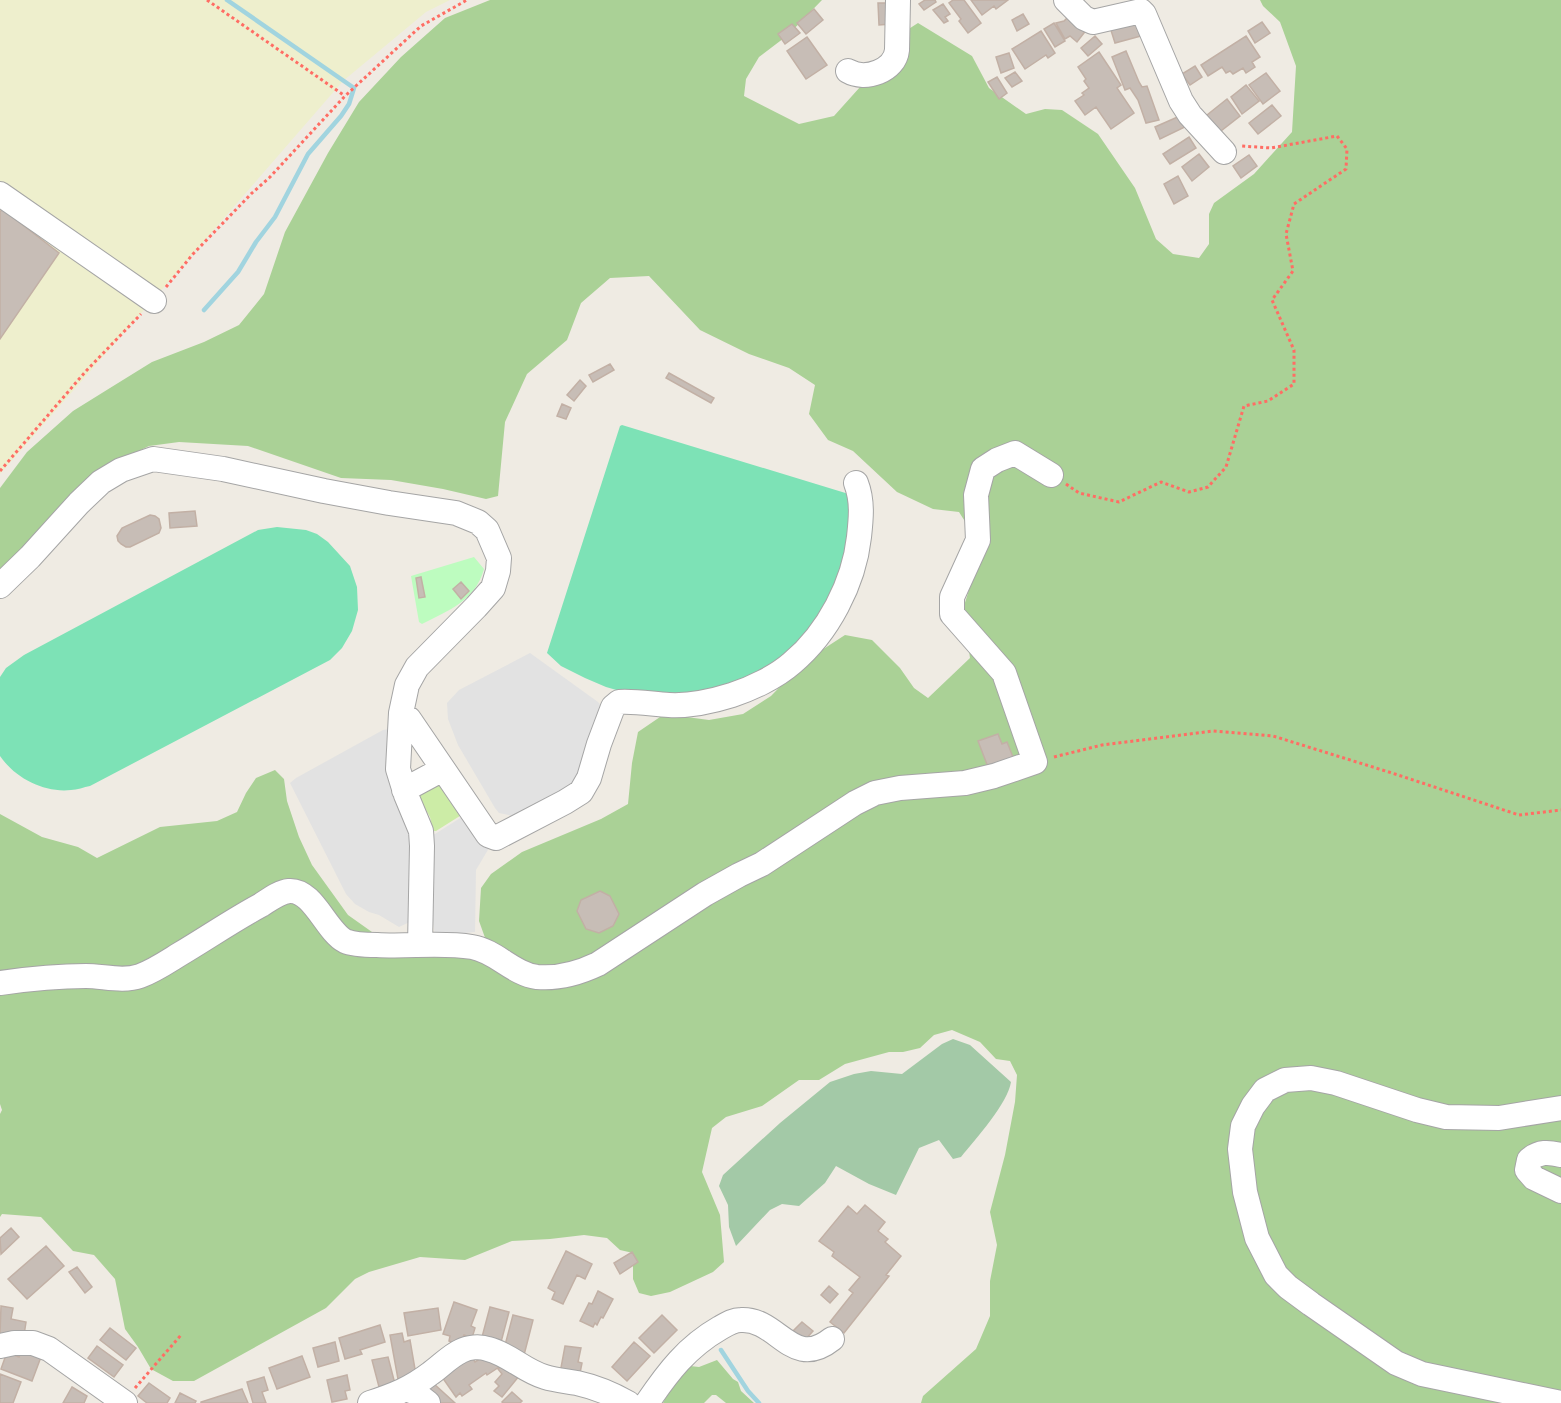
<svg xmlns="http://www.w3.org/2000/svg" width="1561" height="1403" viewBox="0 0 1561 1403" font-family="'Exo 2',sans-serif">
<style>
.farmland{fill:#eeefcd}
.grass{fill:#cceca6}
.forest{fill:#aad196}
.cemetery{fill:#a3c9a7}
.park{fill:#bdfcbf}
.pitch{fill:#7de2b6}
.parking{fill:#e2e2e2}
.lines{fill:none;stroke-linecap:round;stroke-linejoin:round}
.stream{stroke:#a1d4df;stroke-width:4.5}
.building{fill:#c7bdb6;stroke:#c2b0a5;stroke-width:1.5}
.minor-casing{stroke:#a5a5a5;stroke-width:26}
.path{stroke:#ff6d64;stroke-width:3;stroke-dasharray:3 3;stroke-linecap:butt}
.minor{stroke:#fff;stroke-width:24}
</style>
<rect width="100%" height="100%" fill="#efebe3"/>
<path class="farmland" d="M0,0H450L426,12L343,81L179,270L0,474Z"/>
<path class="grass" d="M437,779L463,814L436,831H433L430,817L418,796L419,791Z"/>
<path class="forest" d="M490,0H822L788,35L759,57L746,79L744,96L799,124L834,116L878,67L893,39L918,23L972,56L989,88L1026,114L1045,109L1062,110L1098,134L1135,188L1156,239L1173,254L1199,258L1209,244V214L1214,203L1254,174L1292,132L1296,66L1280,22L1263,6L1260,0H1561V1403H921L923,1396L976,1349L990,1316V1281L997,1245L990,1212L1005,1155L1015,1102L1017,1075L1010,1061L996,1059L980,1042L952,1030L934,1035L920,1048L903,1052H889L845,1064L819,1080H799L762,1106L726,1117L712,1128L702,1172L720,1215L724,1262L713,1272L670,1292L651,1296L639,1293L633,1279V1253L620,1250L607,1238L584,1235L550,1239L512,1241L465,1260L420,1257L369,1272L355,1279L326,1308L194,1381H173L151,1369L138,1347L125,1329L115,1279L94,1255L73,1251L41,1217L2,1214L0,1217V1114L2,1110L0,1104V814L42,837L78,847L97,858L160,827L217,821L237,812L246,793L256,778L275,770L284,779L287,801L299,837L312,865L348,915L372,932L488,946L479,921L481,888L491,874L522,852L601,819L628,804L632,763L638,732L660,717L679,716L709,720L743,714L771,696L805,661L845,635L872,640L900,668L914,688L928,698L970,658L963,609L974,574L973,534L959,512L933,509L897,492L853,451L828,440L809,414L815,385L789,368L749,354L700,330L649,276L610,278L581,303L567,340L527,374L505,422L498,496L486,499L443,489L391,480L341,478L248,446L179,442L149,446L114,463L0,569V488L27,452L73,411L110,388L152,362L204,342L239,325L264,294L285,232L328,153L359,102L401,57L445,18Z
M717,1360L733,1379L738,1382L741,1391L754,1403H726L716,1395H712L704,1403H663L679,1374L690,1366L699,1367Z"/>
<path class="cemetery" d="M953,1039L970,1045L1011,1082C1008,1103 975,1140 961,1157L953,1159L939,1140L919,1148L896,1195L869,1184L836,1166L825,1183L799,1206L782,1204L770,1210L736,1246L729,1227L728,1205L719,1186L723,1175L780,1123L830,1082L854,1074L871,1071L902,1074L942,1044Z"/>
<path class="park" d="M474,557L484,569C475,601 449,610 422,624L419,622L411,576Z"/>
<path class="pitch" d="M622,425L852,495L843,575L804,640L766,671L716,693L634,695L606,687L585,678L561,666L547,653L620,426Z
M277,527L306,530L317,534L328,542L350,566L357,587L358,610L352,631L342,648L330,660L90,786C84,787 77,790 71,790C44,793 15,778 0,756V677L6,668L24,655L258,530Z"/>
<path class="parking" d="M530,653L598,702L604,709L575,785L513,816L499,813L495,808L458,745L448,719L447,703L459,690Z
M389,729L416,835L435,834L465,815L489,848L476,870L475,932L435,936L433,922L430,918L416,919L399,927L379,915L369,912L355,904L346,894L290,783L296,778L383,730Z"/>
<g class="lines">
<path class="stream" d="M204,310L238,272L256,242L275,217L308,154L341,116L349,104L354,88L227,0
M721,1350L748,1391L759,1403"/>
</g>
<path class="building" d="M925,0H935L936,2L924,10L919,4Z
M953,0H964L981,23L968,33L959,21L961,19L949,3Z
M971,0H1008L996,9L994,6L982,15Z
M878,3H890L891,24L879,25Z
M943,4L950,14L945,17L948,21L944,23L933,10Z
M814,9L823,20L806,34L797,23Z
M1023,14L1029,24L1017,31L1012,20Z
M1070,15L1087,29L1077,42L1070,36L1065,39L1056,23L1064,21Z
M1136,20L1141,36L1115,43L1110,27Z
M1262,22L1270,33L1255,43L1248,31Z
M1054,23L1065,41L1055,47L1044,29Z
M792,24L800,33L785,44L778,34Z
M1041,31L1055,53L1048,58L1046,55L1025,69L1012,49Z
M1095,36L1102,44L1088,56L1081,48Z
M1246,36L1260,57L1252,62L1255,67L1246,73L1243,68L1233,74L1230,71L1226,73L1222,67L1208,76L1201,65Z
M807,37L827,65L806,79L787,51Z
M1126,51L1139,82L1142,87L1147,86L1159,120L1146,123L1138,100L1130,88L1125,90L1112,57Z
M1099,52L1121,85L1117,88L1134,113L1111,129L1096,107L1085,115L1075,101L1084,95L1082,93L1089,88L1084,81L1086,79L1078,67Z
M1009,53L1014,68L1001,73L996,57Z
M1195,66L1202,77L1190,85L1182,74Z
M1015,72L1022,81L1012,87L1005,78Z
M1266,73L1280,91L1263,104L1249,85Z
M997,77L1007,93L999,99L988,82Z
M1246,85L1259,101L1242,114L1231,97Z
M1227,99L1240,116L1217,134L1202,119Z
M1272,105L1281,116L1258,134L1249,123Z
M1182,115L1187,126L1160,139L1155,127Z
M1189,137L1196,148L1170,164L1163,154Z
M1199,154L1209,167L1192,181L1182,167Z
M1249,155L1257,166L1241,178L1233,166Z
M1178,176L1188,196L1174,204L1164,184Z
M2,209L59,253L0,339V212Z
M610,364L614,370L593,382L589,375Z
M669,373L714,398L711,403L666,378Z
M580,380L586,386L574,401L567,395Z
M562,404L571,408L566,419L557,416Z
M195,511L197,526L170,528L169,513Z
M150,515L155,516L159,519L161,528L159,533L130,547H126L121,544L118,541L117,536L122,528Z
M421,577L425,597L419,598L416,578Z
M461,582L469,591L461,599L453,589Z
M998,734L1002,744L1007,742L1013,757L988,767L978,741Z
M600,891L610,896L619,914L613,926L599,933L586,929L577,911L581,900Z
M865,1205L885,1222L878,1231L888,1239L885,1242L901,1256L886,1275L889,1276L844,1333L830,1322L853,1293L849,1290L860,1277L832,1256L834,1252L819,1241L848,1206L857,1214Z
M11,1228L19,1237L1,1254L0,1238Z
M46,1246L64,1266L27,1299L8,1279Z
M566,1251L592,1264L585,1279L577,1275L563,1304L552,1299L555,1292L548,1288Z
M632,1252L638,1262L620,1274L614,1263Z
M77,1267L92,1287L85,1293L69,1272Z
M829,1286L838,1294L830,1303L821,1295Z
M598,1291L613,1299L603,1318L601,1317L597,1325L595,1323L593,1327L580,1321L589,1303L592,1304Z
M454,1302L477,1310L471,1326L475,1328L472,1338L464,1335L460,1345L449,1341L450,1336L443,1334Z
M1,1306L13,1308L11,1319L26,1322L24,1335L0,1334Z
M490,1307L509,1312L500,1346L482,1337Z
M438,1308L441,1330L408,1336L404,1313Z
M513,1315L533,1320L524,1355L504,1349Z
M662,1315L677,1330L654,1353L639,1338Z
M802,1322L813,1331L804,1341L793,1331Z
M380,1325L385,1342L360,1350L362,1354L345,1359L339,1338Z
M110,1328L136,1348L126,1360L100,1340Z
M402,1333L404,1342L410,1340L416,1375L398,1379L390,1335Z
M335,1342L339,1361L318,1367L313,1348Z
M634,1342L650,1356L627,1381L612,1367Z
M97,1346L123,1365L114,1377L88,1358Z
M565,1346L581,1348L578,1362L582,1363L580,1373H560Z
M22,1350L41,1357L32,1381L1,1369L7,1352L19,1357Z
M486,1355L492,1357L499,1367L487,1375L486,1373L469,1385L472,1389L462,1396L460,1393L456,1397L442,1377L472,1357L475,1362Z
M302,1356L310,1377L277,1389L269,1368Z
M388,1357L395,1384L379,1387L372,1360Z
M505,1364L519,1376L502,1397L494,1391L499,1386L495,1382L502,1374L498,1369Z
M0,1374L21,1382L13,1403H0Z
M347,1375L350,1390L345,1391L347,1399L332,1402L327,1380Z
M264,1377L268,1390L262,1392L266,1403H253L247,1382Z
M149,1383L170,1398L167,1403H147L138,1396Z
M433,1383L455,1403H440L426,1390Z
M72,1387L87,1396L84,1403H63Z
M242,1389L248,1403H201V1402Z
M512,1392L522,1401L520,1403H503L502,1402Z
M180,1393L196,1401L195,1403H175Z"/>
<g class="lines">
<g class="minor-casing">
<path id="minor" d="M1066,0L1084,18L1093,22L1141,11L1144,14L1181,101L1190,115L1224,152
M848,71C865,81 895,71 897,50L898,0
M0,194L154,301
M0,586L30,557L79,503L101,482L121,470L153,459L223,469L324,491L389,503L456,513L478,522L487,530L499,558L498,571L493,588L476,607L417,667L407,685L401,713L398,769L406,795L421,831L422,846L420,945
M401,713L409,719L488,835L496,838L565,802L581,792L589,778L599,744L613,707L619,702C636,701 652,704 669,705C688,706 713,701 732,695C751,689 776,677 792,663C828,633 854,583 859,537C861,519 863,501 856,483
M404,790L443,769
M0,983C28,979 57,976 86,976C103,976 123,982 140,976C154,971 167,962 180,954C207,938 233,920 261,905C269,900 279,892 289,891C313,889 326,931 345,941C354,945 367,945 377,945C408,947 441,942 472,947C496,951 513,974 537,977C559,979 579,973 598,964L705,894L739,875L762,864L855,803L875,793L900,788L965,783L994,776L1035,762L1004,673L952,614V597L978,540L976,495L983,469L997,460L1015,453L1051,475
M1561,1108L1499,1118L1446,1117L1417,1110L1336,1083L1311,1078L1285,1080L1265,1090L1253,1106L1243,1126L1240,1149L1245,1192L1257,1238L1276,1275L1288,1287L1311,1304L1396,1363L1422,1374L1561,1403
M1561,1155C1549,1152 1539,1151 1529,1160L1527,1170L1534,1178L1561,1191
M0,1346L14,1343H33L49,1349L125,1403
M406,1389L414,1392L428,1403
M370,1403C394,1395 410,1389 431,1373C441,1366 450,1356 461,1351C468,1347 480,1346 488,1349C509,1354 524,1371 545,1377C555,1380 566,1381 577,1383C595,1387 612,1394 628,1403
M647,1403C668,1372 687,1347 720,1328C727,1324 733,1320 741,1320C778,1318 792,1371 832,1339"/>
</g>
<path class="path" d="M207,0L345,96
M166,287L193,254L252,193L270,177L345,96L421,26L467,0
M0,471L86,371L141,314
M1066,484L1079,493L1119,502L1161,482L1189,492L1208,487L1226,467L1244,406L1268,401L1294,384V350L1272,300L1293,271L1286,234L1294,204L1346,169L1347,149L1337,136L1271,148L1242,146
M1054,757L1102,745L1213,731L1273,736L1392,773L1519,815L1561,810
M135,1388L181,1335"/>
<use href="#minor" class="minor"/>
</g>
</svg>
